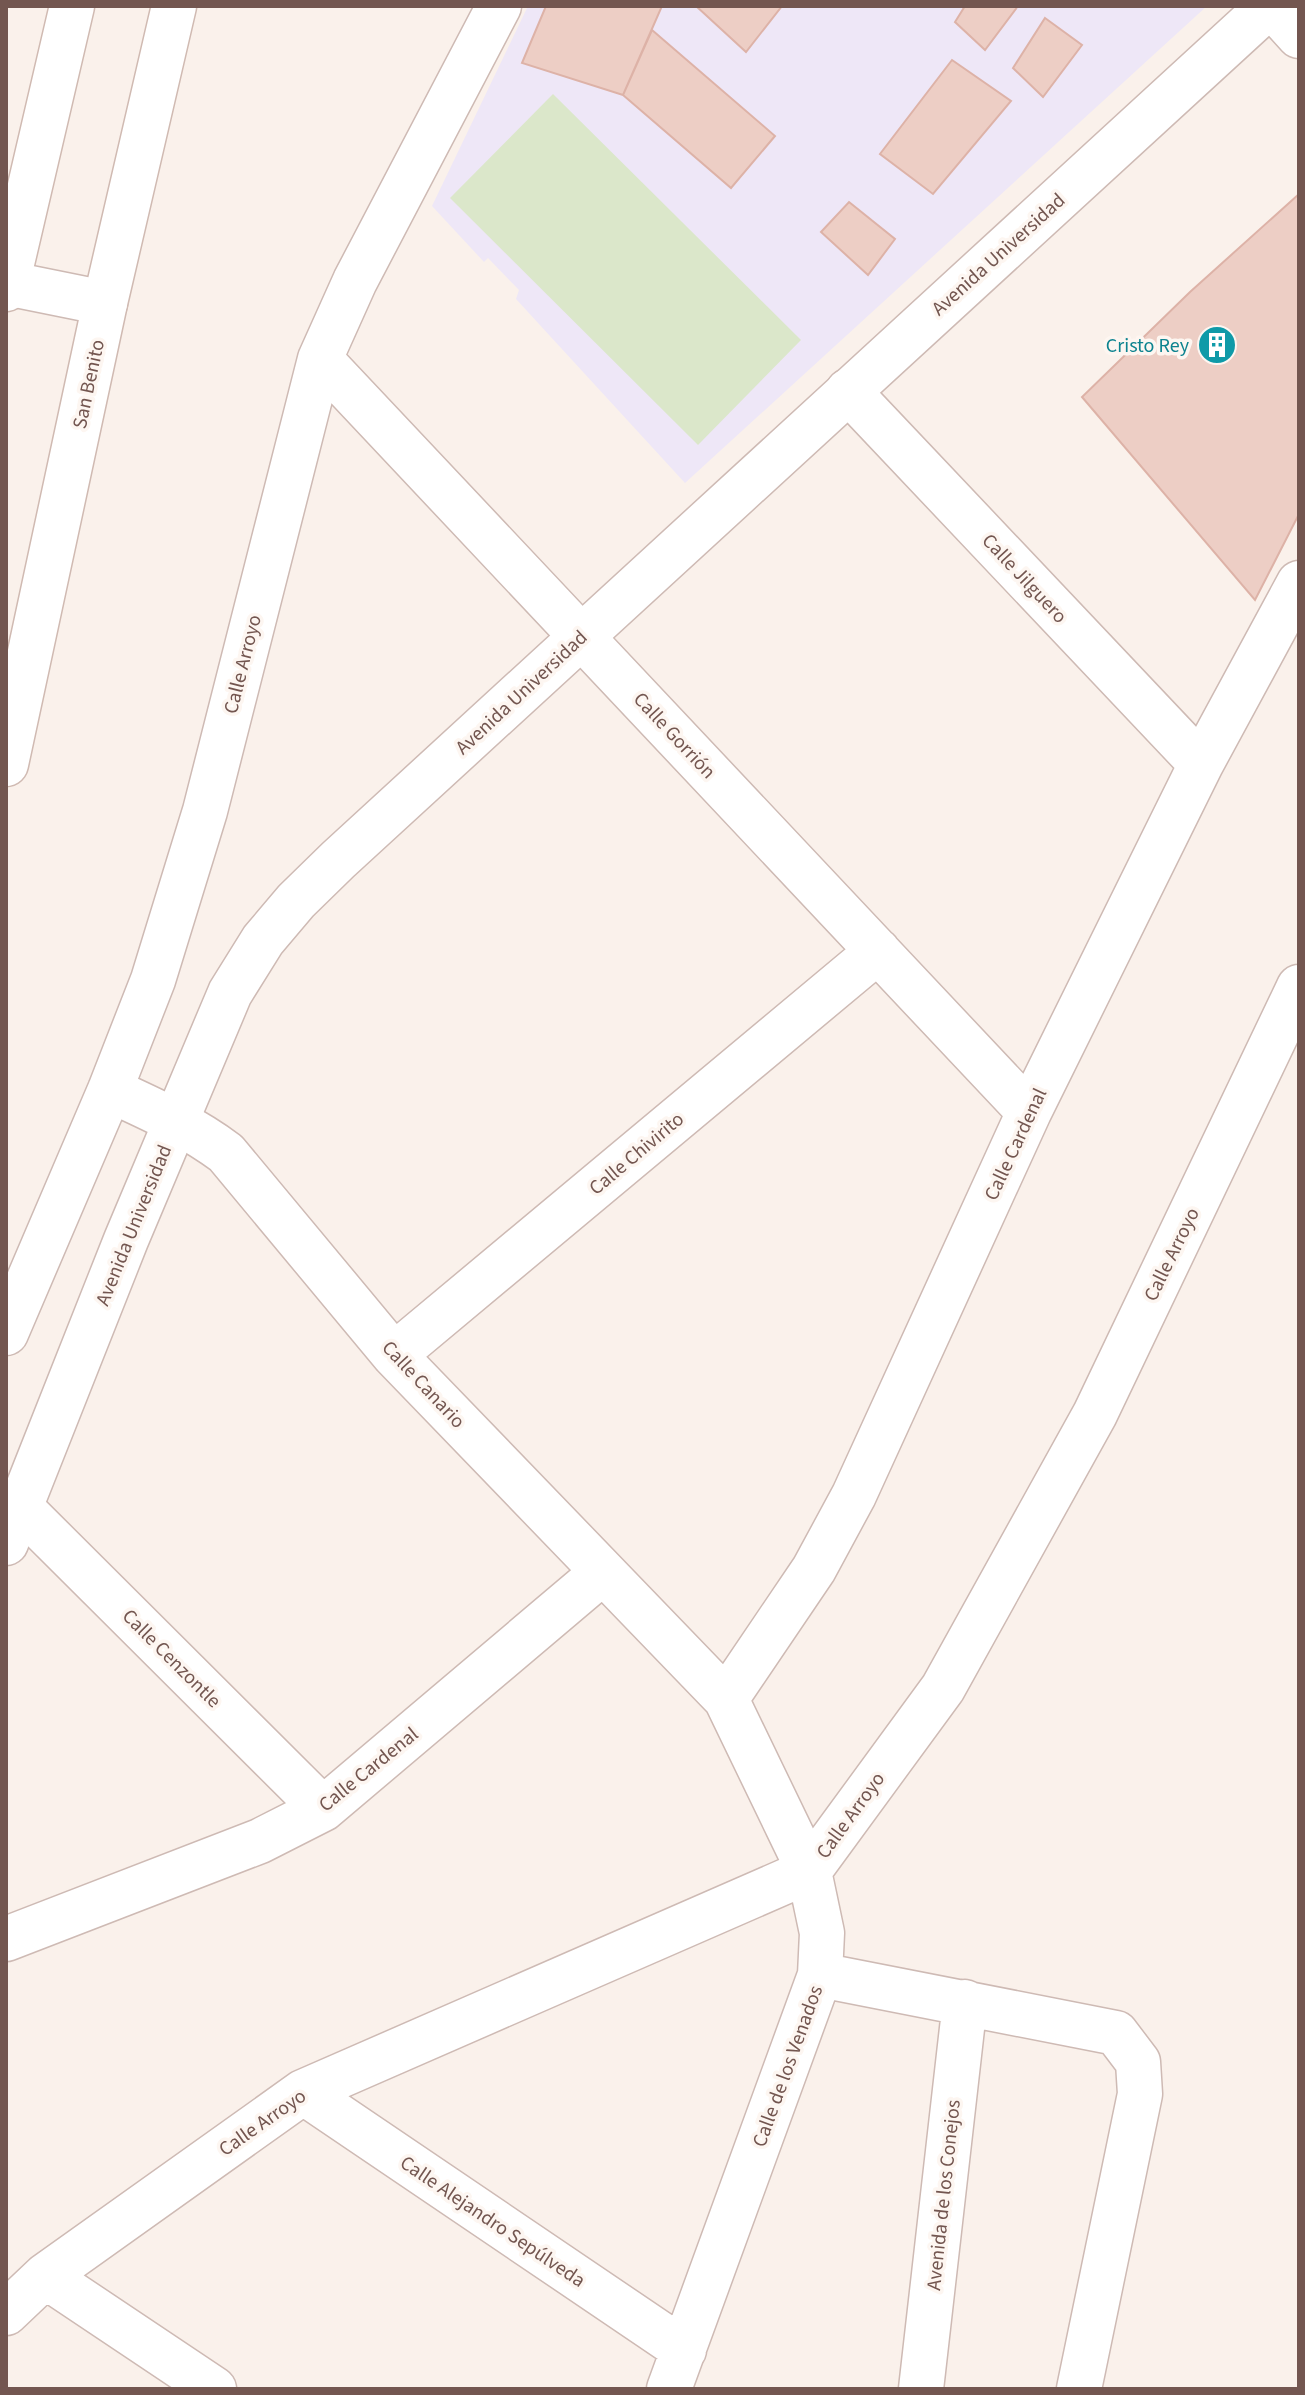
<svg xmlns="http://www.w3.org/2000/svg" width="1305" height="2395" viewBox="0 0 1305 2395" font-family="'Source Sans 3',sans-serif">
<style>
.education{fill:#eee7f7}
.green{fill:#dbe7ca}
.building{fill:#edcec5;stroke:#ddb2a7;stroke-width:2}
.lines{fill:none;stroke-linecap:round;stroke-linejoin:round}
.minor-casing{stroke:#cebab4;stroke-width:47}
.tertiary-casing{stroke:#cebab4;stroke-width:47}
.secondary-casing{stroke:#d0bab2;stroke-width:47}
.minor{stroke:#fff;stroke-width:44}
.tertiary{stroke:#fff;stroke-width:44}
.secondary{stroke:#fff;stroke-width:44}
.labels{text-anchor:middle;stroke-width:7;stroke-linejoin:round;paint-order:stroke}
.street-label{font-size:20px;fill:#735650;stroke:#fdf6f1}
.culture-label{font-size:20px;fill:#0d838f;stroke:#fdf6f1;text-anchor:end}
</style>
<rect width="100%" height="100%" fill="#faf1eb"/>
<path class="education" d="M528,6H1207L685,483L516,299L519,290L488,258L484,262L432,206Z"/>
<path class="green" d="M553,94L801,340L698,445L450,198Z"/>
<path class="building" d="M546,6H662L623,95L522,63Z
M696,6H782L746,52Z
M965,6H1018L985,50L955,22Z
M1045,18L1082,45L1043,97L1013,68Z
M652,30L775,136L731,188L623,95Z
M952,60L1011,101L933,194L880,154Z
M1299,194V514L1255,600L1082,397L1190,292Z
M849,202L895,239L868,275L821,232Z"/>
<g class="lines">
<g class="minor-casing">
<path id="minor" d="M6,283L105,303
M320,359L1029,1112
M848,391L1201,764
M110,1090C151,1109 190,1126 226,1153L394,1355L726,1699L809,1871L822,1933L820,1975L669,2389
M6,1333L110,1090L153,980L205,811L320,359L355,281L499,6
M394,1355L878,951
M20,1507L323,1809
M726,1699L814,1569L854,1495L1029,1112L1201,764L1299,583
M6,1939L260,1841L323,1809L603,1572
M820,1975L1116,2033L1138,2062L1140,2094L1079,2389
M303,2092L684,2350
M45,2276L214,2389
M6,2313L45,2276L303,2092L809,1871L943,1688L1095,1414L1299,987
M921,2389L965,2002"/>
</g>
<g class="tertiary-casing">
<path id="tertiary" d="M1272,6L1299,36
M6,1543L126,1240L230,993L263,940L296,901L338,860L1269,6"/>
</g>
<g class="secondary-casing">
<path id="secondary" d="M6,289L72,6
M6,764L105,303L174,6"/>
</g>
<use href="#minor" class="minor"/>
<use href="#tertiary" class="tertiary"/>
<use href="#secondary" class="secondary"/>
</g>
<defs>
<g id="building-disc" transform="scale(2)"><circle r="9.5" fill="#0f9aa8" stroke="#fdf6f1"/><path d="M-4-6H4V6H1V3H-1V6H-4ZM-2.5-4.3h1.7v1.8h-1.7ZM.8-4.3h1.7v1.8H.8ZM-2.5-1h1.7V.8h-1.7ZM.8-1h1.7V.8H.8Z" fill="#fff"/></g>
</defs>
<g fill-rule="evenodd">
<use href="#building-disc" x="1217" y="345"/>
</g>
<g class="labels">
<g class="street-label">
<text transform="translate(998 254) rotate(-42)" y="7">Avenida Universidad</text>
<text transform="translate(88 384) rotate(-78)" y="7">San Benito</text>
<text transform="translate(1025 578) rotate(47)" y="7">Calle Jilguero</text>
<text transform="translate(242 664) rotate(-76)" y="7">Calle Arroyo</text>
<text transform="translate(521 692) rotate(-43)" y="7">Avenida Universidad</text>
<text transform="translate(675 735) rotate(47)" y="7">Calle Gorrión</text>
<text transform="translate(1015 1144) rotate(-65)" y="7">Calle Cardenal</text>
<text transform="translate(636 1153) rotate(-40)" y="7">Calle Chivirito</text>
<text transform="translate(133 1225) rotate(-68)" y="7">Avenida Universidad</text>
<text transform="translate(1171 1254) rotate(-64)" y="7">Calle Arroyo</text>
<text transform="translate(424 1384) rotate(47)" y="7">Calle Canario</text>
<text transform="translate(172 1658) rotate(45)" y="7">Calle Cenzontle</text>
<text transform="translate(368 1769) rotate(-39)" y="7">Calle Cardenal</text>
<text transform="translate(850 1815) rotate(-54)" y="7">Calle Arroyo</text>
<text transform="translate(787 2066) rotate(-70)" y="7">Calle de los Venados</text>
<text transform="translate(262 2122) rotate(-35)" y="7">Calle Arroyo</text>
<text transform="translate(943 2195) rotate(-84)" y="7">Avenida de los Conejos</text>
<text transform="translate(493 2221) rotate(34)" y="7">Calle Alejandro Sepúlveda</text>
</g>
<g class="culture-label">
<text x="1189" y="352">Cristo Rey</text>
</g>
</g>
<rect width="1305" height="2395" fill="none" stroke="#735650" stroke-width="16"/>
</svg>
